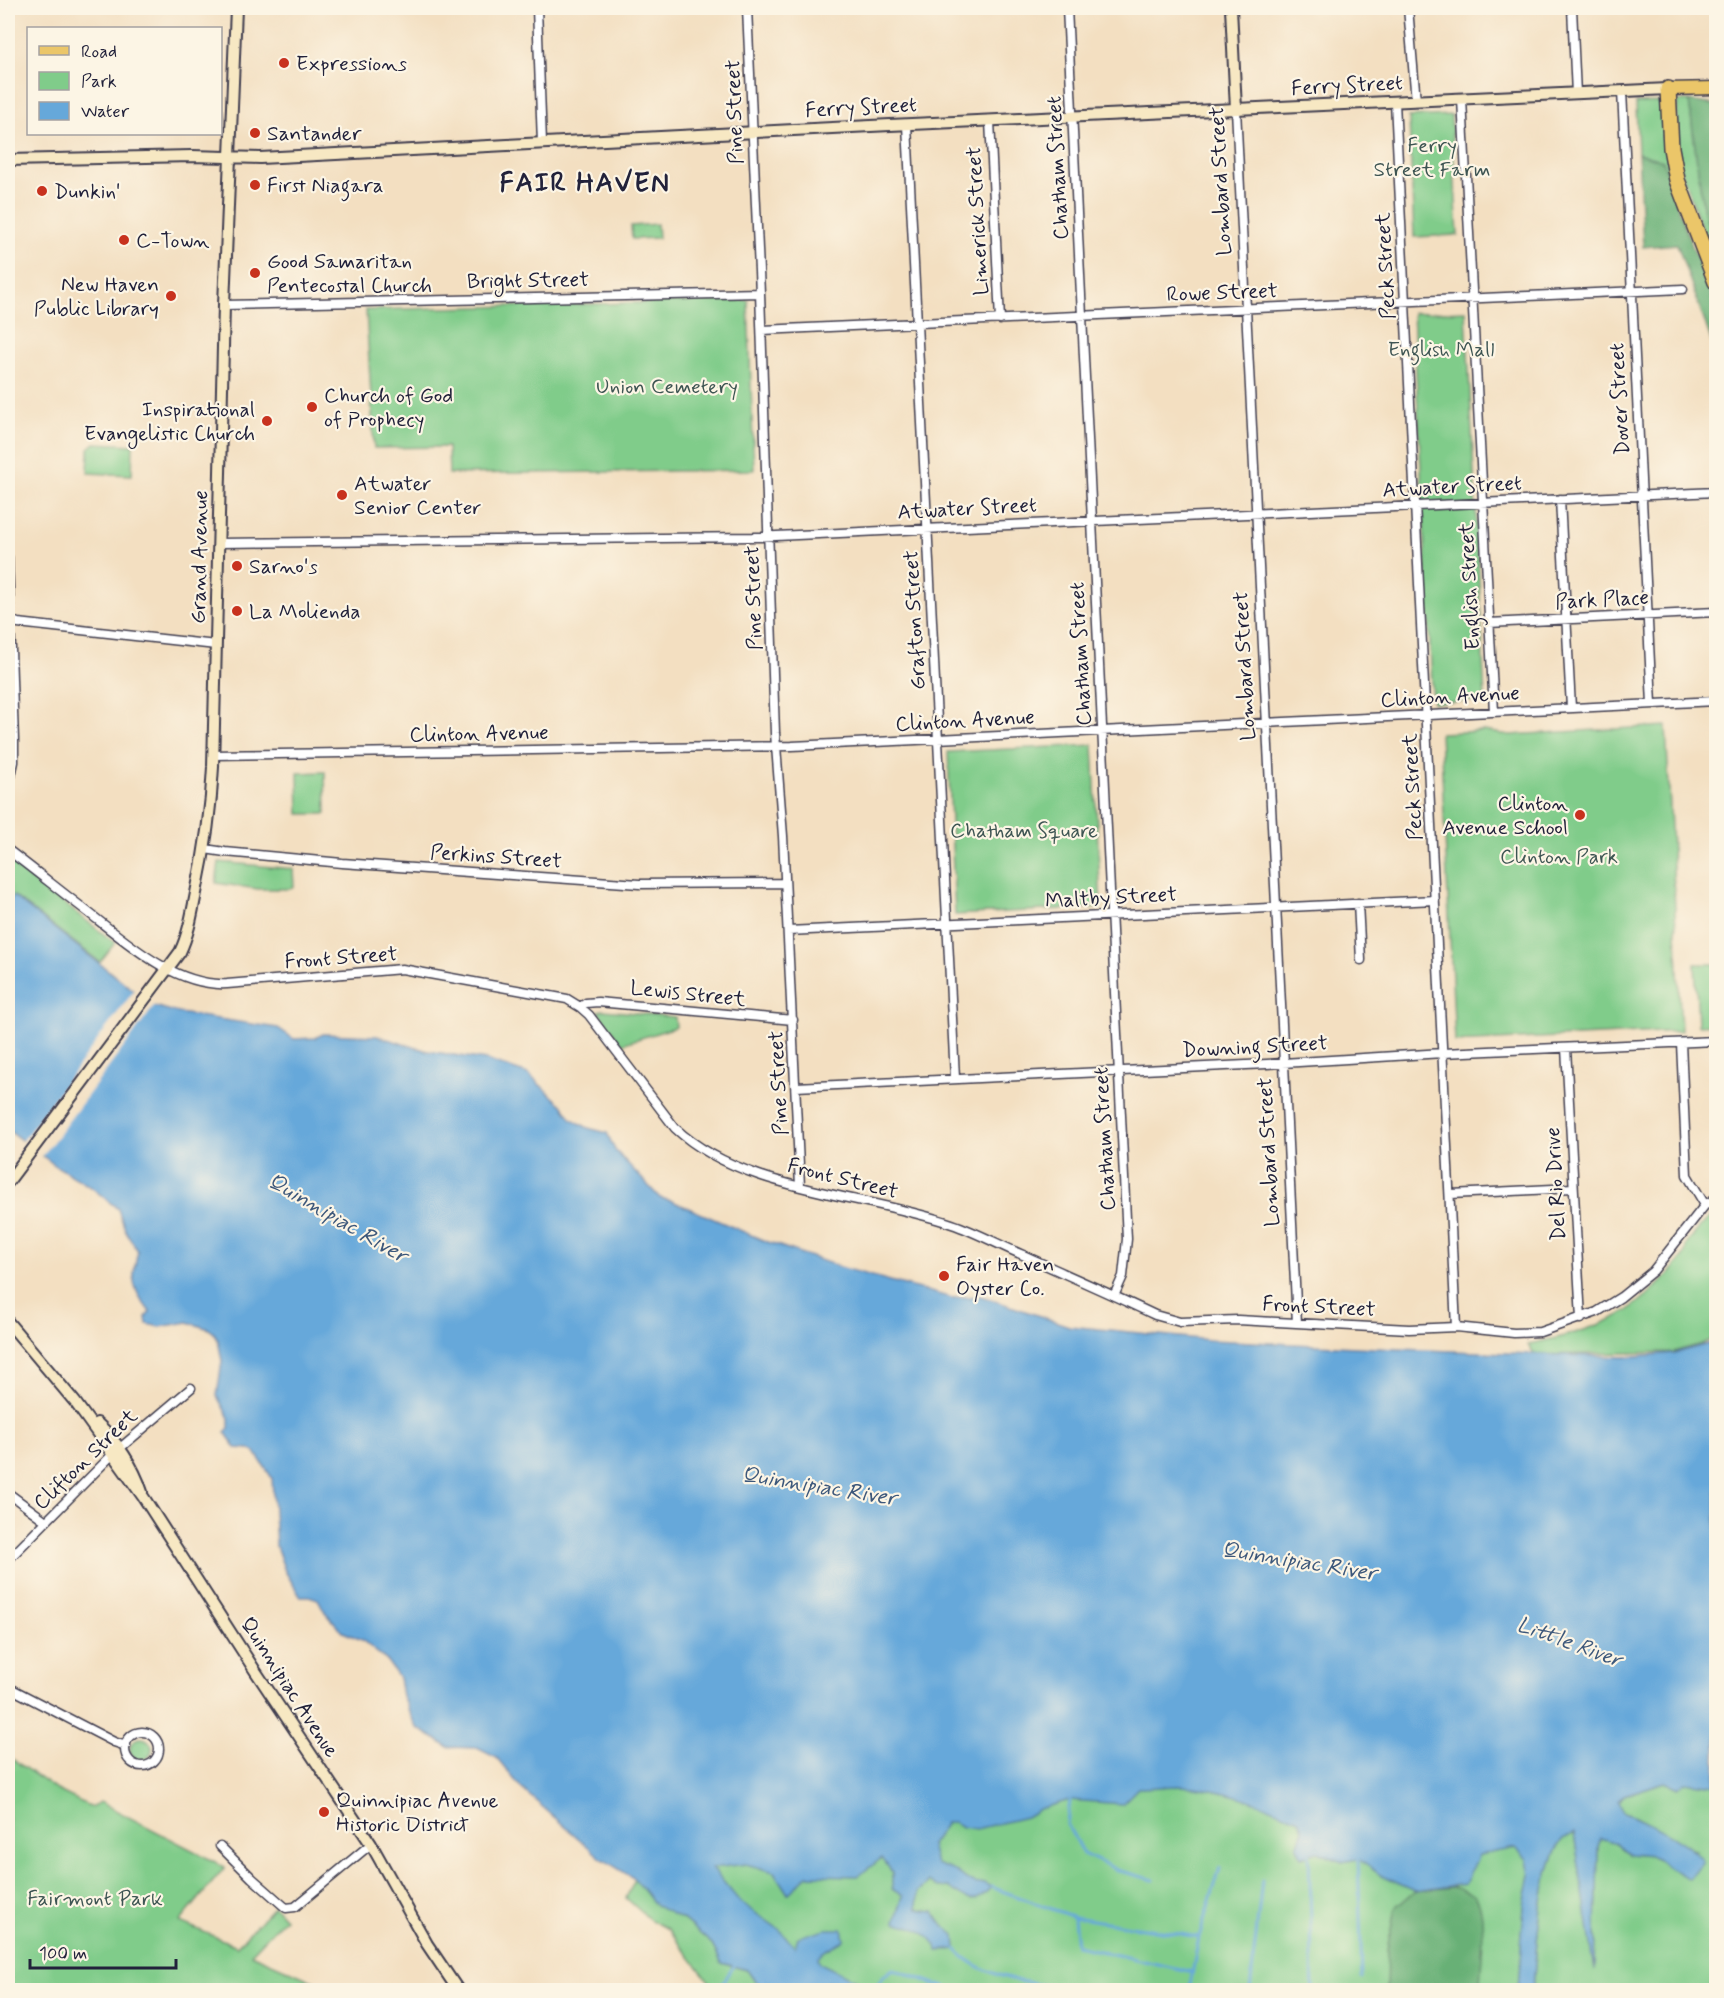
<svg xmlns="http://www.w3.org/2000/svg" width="1724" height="1998" viewBox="0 0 1724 1998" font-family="Mynerve,sans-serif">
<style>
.green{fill:#80cc8a;stroke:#517762;stroke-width:1.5}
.forest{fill:#68b076;stroke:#456958;stroke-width:1.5}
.water{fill:#66a8da;stroke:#44658a;stroke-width:1.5}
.pier{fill:#f3dfc1}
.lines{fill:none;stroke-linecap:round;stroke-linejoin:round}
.stream{stroke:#66a8da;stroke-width:3}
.street-casing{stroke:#413e4f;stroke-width:11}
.secondary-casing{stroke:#413e4f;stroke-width:14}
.primary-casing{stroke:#413e4f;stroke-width:15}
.highway-casing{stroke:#413e4f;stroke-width:18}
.street{stroke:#fff;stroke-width:8}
.secondary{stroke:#f7e8c3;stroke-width:10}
.primary{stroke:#ebc669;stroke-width:12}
.highway{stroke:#ebc669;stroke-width:15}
.poi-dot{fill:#c8321e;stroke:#fcf5e5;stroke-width:2}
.labels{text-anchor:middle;stroke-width:4.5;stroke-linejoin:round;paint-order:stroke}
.poi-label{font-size:21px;fill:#22223b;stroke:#fcf5e5;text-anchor:start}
.street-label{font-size:21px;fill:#22223b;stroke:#fcf5e5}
.park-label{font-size:21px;fill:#3e5553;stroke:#fcf5e5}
.water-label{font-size:22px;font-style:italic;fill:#3d587b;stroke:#fcf5e5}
.district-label{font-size:27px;font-weight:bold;letter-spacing:1.5px;fill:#22223b;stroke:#fcf5e5}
</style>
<rect width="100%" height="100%" fill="#fcf5e5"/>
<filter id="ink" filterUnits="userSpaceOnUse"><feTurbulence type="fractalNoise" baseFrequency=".0167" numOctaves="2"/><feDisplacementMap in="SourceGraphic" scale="12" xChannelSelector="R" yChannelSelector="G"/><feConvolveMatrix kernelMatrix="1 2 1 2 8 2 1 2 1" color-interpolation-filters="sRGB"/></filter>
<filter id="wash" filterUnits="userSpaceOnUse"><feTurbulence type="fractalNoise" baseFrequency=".008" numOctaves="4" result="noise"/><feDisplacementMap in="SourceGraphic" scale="24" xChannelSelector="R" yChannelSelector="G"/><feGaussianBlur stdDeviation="1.35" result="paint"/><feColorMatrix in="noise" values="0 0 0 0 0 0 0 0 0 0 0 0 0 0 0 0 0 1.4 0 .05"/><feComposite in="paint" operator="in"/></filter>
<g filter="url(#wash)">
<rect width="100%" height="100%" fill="#f3dfc1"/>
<path class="green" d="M1677,101H1689L1703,207L1716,251V267L1680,168L1677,143Z
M1662,102L1670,185L1663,161L1638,153L1636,103Z
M1451,115L1458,235L1414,237L1409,117Z
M657,224L658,238L632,239L631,226Z
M748,300L754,470L449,474L448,447L374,448L366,310Z
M1466,311L1485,700L1433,703L1413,313Z
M95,443L133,445L132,475L88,473L89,448Z
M1666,726L1681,1031L1455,1042L1440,733L1484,731L1510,735Z
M1093,745L1101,907L955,915L948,752Z
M325,772L326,814H299L298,773Z
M8,860L115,943L100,962L14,896L8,902Z
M219,862L293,869L294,887L290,889H258L216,883Z
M1695,964H1716V1024L1698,1025Z
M604,1010L675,1017L676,1027L622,1044L598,1012V1011Z
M1716,1211V1337L1702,1344L1673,1352L1535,1355L1528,1344C1556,1339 1586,1331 1612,1319C1638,1307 1665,1280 1682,1258C1686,1254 1685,1251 1686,1246C1691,1235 1708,1219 1716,1211Z
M130 1749a11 11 0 1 1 22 0a11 11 0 1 1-22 0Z
M8,1756L55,1789L91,1807L100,1802L225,1867L180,1922L237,1946L274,1906L285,1918L251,1954L333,1990H8Z
M1143,1778L1540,1823L1524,1912L1518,1990H811L792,1963L691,1849L923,1854L942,1823Z
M1665,1782L1677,1788L1686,1782L1716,1786V1990H1533C1536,1955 1540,1866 1563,1840C1565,1837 1570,1835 1574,1833L1595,1966L1598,1847L1600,1837L1617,1843L1630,1854L1652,1856L1661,1860L1667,1866L1696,1851L1636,1817L1623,1813L1619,1801L1624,1795Z
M635,1879L656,1905L684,1920L711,1943L722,1963L747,1970L757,1984L769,1990H716L668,1929L649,1919L626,1898Z"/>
<path class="forest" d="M1689,101L1716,105V251L1703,207Z
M1638,153L1663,161L1681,217L1716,308V354L1677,244L1643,247Z
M1453,1887C1459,1889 1470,1892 1475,1896C1488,1909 1481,1972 1479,1990H1386L1387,1950L1395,1908L1415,1891Z"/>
<path class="water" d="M13,896L154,1006L179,1013L278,1028L294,1039L315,1038L323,1034L377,1036L428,1051L486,1060L528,1074L563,1106L572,1119L588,1128L607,1133L615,1150L660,1198L672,1201L765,1241L843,1268L952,1298L981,1296L1069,1326L1210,1340L1396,1349L1624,1357L1674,1353L1716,1342V1786L1686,1782L1678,1788L1665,1782L1624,1795L1619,1801L1623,1813C1645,1820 1690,1843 1703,1861L1689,1879L1667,1866L1661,1860L1652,1856L1630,1854L1617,1843L1600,1838L1598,1847L1595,1971L1574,1833C1570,1835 1566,1837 1563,1840C1540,1866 1536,1955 1533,1990H1518L1524,1905L1530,1875L1527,1859L1516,1848L1479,1855L1465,1884L1415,1891L1382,1876L1358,1859L1342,1862L1318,1852L1301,1857L1297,1847L1303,1830L1299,1820C1266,1804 1217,1787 1181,1786C1166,1786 1152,1788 1138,1788L1122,1804L1070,1800L1039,1809L1026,1817L976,1829L963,1827L953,1822L946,1823L931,1845L936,1864L957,1872L969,1881L976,1884L984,1883L991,1887C975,1907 966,1901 949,1887L938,1888L929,1882L918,1892L917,1909L934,1911L939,1921L955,1935L956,1949L938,1951C931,1931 914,1928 895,1922L903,1896L892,1889V1872L882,1858L858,1876L808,1875L788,1894L774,1872L746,1864L712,1868L741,1903L780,1930L795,1947L798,1937L826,1929H842L844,1940L823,1952L818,1958L820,1963L857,1981L873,1990L827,1982L826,1990H769L757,1984L747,1970L722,1963L711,1943L684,1920L656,1906L635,1879L601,1858L522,1789L497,1758L477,1748L448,1747L416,1727L402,1696L399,1678L387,1661L362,1640L343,1632L325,1612L318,1599L309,1596H300L285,1571L276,1546L272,1478L255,1452L249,1449L236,1448L225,1432L229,1428V1418L217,1396L222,1361L218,1340L214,1333L209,1329L188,1322L160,1327L147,1324L146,1317L150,1312C131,1287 131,1281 138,1251L126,1232L118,1209L91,1187L56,1166L8,1130V902Z"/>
<path class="pier" d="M136,988L156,1004L41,1158L21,1143Z"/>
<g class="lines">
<path class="stream" d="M1070,1800L1067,1824L1083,1854L1120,1871L1154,1880
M1309,1854L1313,1990
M1358,1858L1362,1978
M991,1887L1074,1917L1199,1937
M1074,1917L1077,1946L1193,1972
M956,1949C981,1978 1034,1984 1070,1990
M722,1984L736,1963
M873,1990L884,1976L893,1969L952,1990
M1189,1990L1199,1937L1220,1868
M1250,1990L1262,1880"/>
</g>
</g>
<g filter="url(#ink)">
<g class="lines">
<g class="street-casing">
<path id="street" d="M537,8L542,143
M747,8L760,293L775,733L783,836L800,1186
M1067,8L1127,1239L1123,1276L1114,1296
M1408,8L1416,101
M1572,8L1576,94
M1622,91L1652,704
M1462,99L1494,712
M1395,102L1456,1327
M1236,109L1297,1323
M990,121L1000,320
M907,125L955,1078
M224,305L760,293
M762,330L1683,289
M1560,499L1571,708
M219,543L754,537L1716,492
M8,557L14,741V762L8,789
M8,619L18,623L216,645
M1489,623L1716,612
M214,755L792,746L1716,701
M205,849L225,852L342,863L639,884L785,883
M8,850C33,869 58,889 84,909C124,940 174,987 227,984L402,969L567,999L580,1007L589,1015L675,1128C743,1192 866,1194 952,1224C976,1232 999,1245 1023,1255C1067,1275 1111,1294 1155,1315L1180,1322L1238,1320L1409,1329L1456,1327L1514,1333L1540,1332L1597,1312L1621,1297L1653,1271L1705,1205L1716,1198
M1358,903L1361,960
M788,931L1435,900
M580,1007L586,1003L598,1002L793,1020
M1681,1043L1687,1175L1705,1205
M1566,1048L1581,1319
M796,1087L1267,1064L1443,1053L1716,1041
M1451,1194L1573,1188
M8,1493L46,1521
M8,1560L113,1454L191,1388
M8,1687L114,1742L126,1746
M125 1749a17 17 0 1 1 34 0a17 17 0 1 1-34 0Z
M220,1846L252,1878L286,1908L295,1907L371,1844"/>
</g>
<g class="secondary-casing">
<path id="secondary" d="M1231,8L1236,109
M8,160L192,156L260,158L890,125L1668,89
M8,1182L180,952C189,933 192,913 196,893C205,851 211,810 213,767L224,305L236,8
M8,1322L75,1402L144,1498L256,1672L371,1844L427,1944L458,1990
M97,1423C117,1441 134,1467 142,1492"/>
</g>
<g class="primary-casing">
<path id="primary" d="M1668,89L1716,88"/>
</g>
<g class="highway-casing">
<path id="highway" d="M1668,89L1671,148L1677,180L1716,282"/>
</g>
<use href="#street" class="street"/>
<use href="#secondary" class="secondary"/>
<use href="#primary" class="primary"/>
<use href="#highway" class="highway"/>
</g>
</g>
<g class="poi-dot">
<circle cx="284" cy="63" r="6"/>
<circle cx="255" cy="133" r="6"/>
<circle cx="255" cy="185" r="6"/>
<circle cx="42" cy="191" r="6"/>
<circle cx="124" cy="240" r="6"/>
<circle cx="255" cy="273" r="6"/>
<circle cx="171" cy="296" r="6"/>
<circle cx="312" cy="407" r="6"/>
<circle cx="267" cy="421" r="6"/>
<circle cx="342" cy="495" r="6"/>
<circle cx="237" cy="566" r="6"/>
<circle cx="237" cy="611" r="6"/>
<circle cx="1580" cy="815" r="6"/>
<circle cx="944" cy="1276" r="6"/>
<circle cx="324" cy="1812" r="6"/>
</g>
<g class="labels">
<g class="poi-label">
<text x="296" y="70">Expressions</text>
<text x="267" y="140">Santander</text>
<text x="267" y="192">First Niagara</text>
<text x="54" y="198">Dunkin'</text>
<text x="136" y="247">C-Town</text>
<text x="267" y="268">Good Samaritan<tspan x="267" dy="24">Pentecostal Church</tspan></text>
<text x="159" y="291" text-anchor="end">New Haven<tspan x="159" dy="24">Public Library</tspan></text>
<text x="324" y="402">Church of God<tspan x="324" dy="24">of Prophecy</tspan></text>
<text x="255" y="416" text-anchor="end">Inspirational<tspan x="255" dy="24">Evangelistic Church</tspan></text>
<text x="354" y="490">Atwater<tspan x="354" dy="24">Senior Center</tspan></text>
<text x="249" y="573">Sarno's</text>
<text x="249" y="618">La Molienda</text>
<text x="1568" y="810" text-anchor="end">Clinton<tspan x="1568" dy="24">Avenue School</tspan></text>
<text x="956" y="1271">Fair Haven<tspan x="956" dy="24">Oyster Co.</tspan></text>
<text x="336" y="1807">Quinnipiac Avenue<tspan x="336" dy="24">Historic District</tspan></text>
</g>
<g class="street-label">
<text transform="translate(1347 85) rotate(-3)" y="7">Ferry Street</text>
<text transform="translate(861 107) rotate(-3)" y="7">Ferry Street</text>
<text transform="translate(734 112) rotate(-92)" y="7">Pine Street</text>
<text transform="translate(1057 168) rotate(-93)" y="7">Chatham Street</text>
<text transform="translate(1220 181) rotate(-93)" y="7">Lombard Street</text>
<text transform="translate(977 221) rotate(-93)" y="7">Limerick Street</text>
<text transform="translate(1385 266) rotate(-93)" y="7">Peck Street</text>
<text transform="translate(528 280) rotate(-1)" y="7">Bright Street</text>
<text transform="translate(1222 292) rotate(-2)" y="7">Rowe Street</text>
<text transform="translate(1619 399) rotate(-93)" y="7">Dover Street</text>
<text transform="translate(1452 486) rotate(-3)" y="7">Atwater Street</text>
<text transform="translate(967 508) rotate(-3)" y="7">Atwater Street</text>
<text transform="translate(199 557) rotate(-89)" y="7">Grand Avenue</text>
<text transform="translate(1469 586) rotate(-93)" y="7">English Street</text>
<text transform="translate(753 598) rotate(-92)" y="7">Pine Street</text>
<text transform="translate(1602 599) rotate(-3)" y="7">Park Place</text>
<text transform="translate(914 620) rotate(-93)" y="7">Grafton Street</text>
<text transform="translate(1080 654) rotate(-93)" y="7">Chatham Street</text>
<text transform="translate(1244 666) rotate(-93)" y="7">Lombard Street</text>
<text transform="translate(1450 696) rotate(-3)" y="7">Clinton Avenue</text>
<text transform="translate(965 720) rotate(-3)" y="7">Clinton Avenue</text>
<text transform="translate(479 733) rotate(-1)" y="7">Clinton Avenue</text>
<text transform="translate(1412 787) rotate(-93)" y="7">Peck Street</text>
<text transform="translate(496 856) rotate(4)" y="7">Perkins Street</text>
<text transform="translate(1111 897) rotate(-3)" y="7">Maltby Street</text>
<text transform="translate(341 957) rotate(-4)" y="7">Front Street</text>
<text transform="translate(688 993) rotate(6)" y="7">Lewis Street</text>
<text transform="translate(1255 1046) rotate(-3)" y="7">Downing Street</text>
<text transform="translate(778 1083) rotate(-93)" y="7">Pine Street</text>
<text transform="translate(1104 1139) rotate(-93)" y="7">Chatham Street</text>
<text transform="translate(1268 1152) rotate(-93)" y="7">Lombard Street</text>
<text transform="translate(843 1178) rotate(14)" y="7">Front Street</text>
<text transform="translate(1555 1184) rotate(-93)" y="7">Del Rio Drive</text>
<text transform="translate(1319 1306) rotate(3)" y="7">Front Street</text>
<text transform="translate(85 1459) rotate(-44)" y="7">Clifton Street</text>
<text transform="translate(290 1687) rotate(57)" y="7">Quinnipiac Avenue</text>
</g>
<g class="park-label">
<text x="1432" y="152">Ferry<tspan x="1432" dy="24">Street Farm</tspan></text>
<text x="1441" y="356">English Mall</text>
<text x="667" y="393">Union Cemetery</text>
<text x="1024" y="837">Chatham Square</text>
<text x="1559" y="863">Clinton Park</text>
<text x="95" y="1905">Fairmont Park</text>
</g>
<g class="water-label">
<text transform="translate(338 1217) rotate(30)" y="8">Quinnipiac River</text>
<text transform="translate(819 1485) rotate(9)" y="8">Quinnipiac River</text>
<text transform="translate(1299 1560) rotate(9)" y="8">Quinnipiac River</text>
<text transform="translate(1570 1641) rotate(20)" y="8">Little River</text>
</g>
<g class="district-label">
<text x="585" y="191">FAIR HAVEN</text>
</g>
</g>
<rect width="1724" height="1998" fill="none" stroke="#fcf5e5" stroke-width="30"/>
<rect x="27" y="27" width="195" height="108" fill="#fcf5e5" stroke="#a5a1a1" stroke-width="1.5"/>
<rect x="39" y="46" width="30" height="9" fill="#ebc669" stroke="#a5a1a1" stroke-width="1.5"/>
<text x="81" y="57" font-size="18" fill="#22223b">Road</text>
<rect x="39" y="72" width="30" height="18" fill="#80cc8a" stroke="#a5a1a1" stroke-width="1.5"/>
<text x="81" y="87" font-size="18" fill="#22223b">Park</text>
<rect x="39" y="102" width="30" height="18" fill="#66a8da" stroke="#a5a1a1" stroke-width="1.5"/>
<text x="81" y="117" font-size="18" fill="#22223b">Water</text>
<path d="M30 1959v9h146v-9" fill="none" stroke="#22223b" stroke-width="3"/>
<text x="39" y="1959" font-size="18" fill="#22223b" stroke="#fcf5e5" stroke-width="4.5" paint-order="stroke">100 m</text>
</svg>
